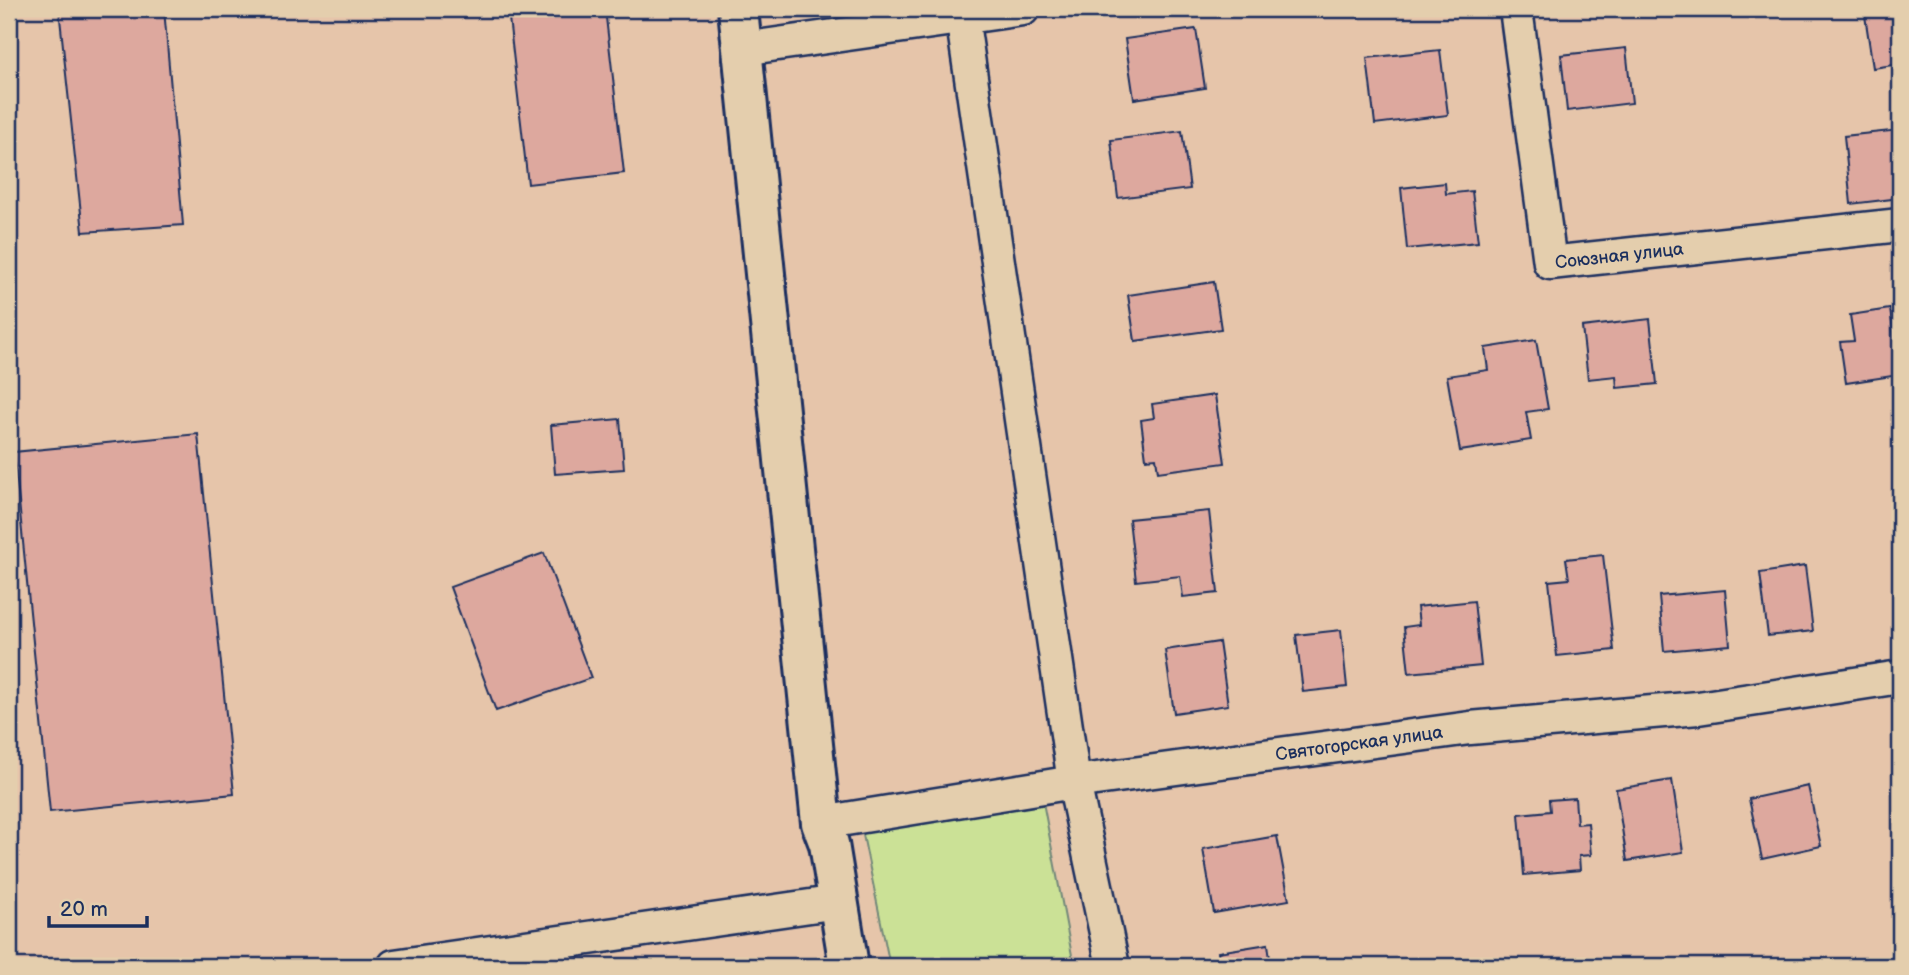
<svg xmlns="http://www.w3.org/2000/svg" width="1909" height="975" viewBox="0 0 1909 975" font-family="'Balsamiq Sans',sans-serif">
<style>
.green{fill:#cbe196;stroke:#73887a;stroke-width:2}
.building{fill:#dda89e;stroke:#1b2f5e;stroke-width:2}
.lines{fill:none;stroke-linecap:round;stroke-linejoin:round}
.street-casing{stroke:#1b2f5e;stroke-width:37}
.secondary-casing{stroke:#1b2f5e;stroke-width:44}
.street{stroke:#e4cead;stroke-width:32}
.secondary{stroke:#e4cead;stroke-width:38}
.labels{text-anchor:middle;stroke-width:7;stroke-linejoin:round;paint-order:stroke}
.street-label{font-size:18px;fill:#1b2f5e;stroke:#e4cead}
</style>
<rect width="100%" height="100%" fill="#e6c5aa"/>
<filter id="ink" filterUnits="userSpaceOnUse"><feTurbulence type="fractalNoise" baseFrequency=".0143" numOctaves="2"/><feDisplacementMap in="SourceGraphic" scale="14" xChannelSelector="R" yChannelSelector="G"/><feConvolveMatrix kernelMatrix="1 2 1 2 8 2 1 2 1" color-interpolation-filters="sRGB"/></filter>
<g filter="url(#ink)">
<path class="green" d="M1043,802L1074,966H890L862,830Z"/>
<path class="building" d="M59,9H164L183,225L83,232Z
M508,9H605L624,173L528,184Z
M1864,9H1900V64L1873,68Z
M1196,29L1205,88L1134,99L1125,39Z
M1626,48L1632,103L1567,111L1561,55Z
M1440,50L1448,115L1375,124L1367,58Z
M1900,130V198L1851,204L1844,136Z
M1182,131L1190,189L1118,198L1111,140Z
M1445,183L1446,194L1472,191L1478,242L1407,249L1401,188Z
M1214,282L1221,329L1135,341L1128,295Z
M1890,309L1899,375L1846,383L1840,342L1854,341L1850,315Z
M1650,319L1657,384L1617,388L1616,376L1588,379L1582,327Z
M1536,340L1548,409L1526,412L1531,440L1460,451L1447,376L1488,370L1485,348Z
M1215,395L1225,463L1158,472L1156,458L1146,459L1141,420L1154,418L1152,404Z
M620,419L624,469L555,474L551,425Z
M198,434L234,794L50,812L14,452Z
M1209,511L1218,593L1183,597L1180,576L1136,581L1129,519Z
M1900,548V605L1893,549Z
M544,553L591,678L496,711L450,587Z
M1603,555L1614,650L1557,656L1549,581L1569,579L1566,559Z
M1805,566L1813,631L1768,636L1760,573Z
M1725,590L1730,645L1664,651L1659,596Z
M1474,601L1481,666L1409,673L1404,627L1419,625L1417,607Z
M1341,630L1347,687L1303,692L1296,635Z
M1219,642L1228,705L1174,713L1165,650Z
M1672,780L1683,852L1627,861L1616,789Z
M1808,786L1821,846L1762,859L1749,799Z
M1575,798L1577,824L1588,823L1591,855L1579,856L1580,870L1524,875L1519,814L1550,811L1549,800Z
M1277,836L1289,900L1214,913L1203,849Z
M1268,944L1271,966H1220L1218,952Z"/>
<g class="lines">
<g class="street-casing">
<g id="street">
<path d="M961,9L1074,782L1113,966"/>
<path id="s1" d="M1516,9L1550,263L1900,225"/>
<path d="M743,49L1023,9"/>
<path id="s2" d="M821,823L1074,782L1470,728L1698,708L1900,677"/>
<path d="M394,966L838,902"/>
</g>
</g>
<g class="secondary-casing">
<path id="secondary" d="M738,9L821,823L829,844L849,966"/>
</g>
<use href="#street" class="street"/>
<use href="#secondary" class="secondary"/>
</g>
</g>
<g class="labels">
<g class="street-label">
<text dy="6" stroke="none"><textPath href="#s1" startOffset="326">Союзная улица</textPath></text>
<text dy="6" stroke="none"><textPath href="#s2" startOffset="544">Святогорская улица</textPath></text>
</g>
</g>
<rect width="1909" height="975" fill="none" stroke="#e4cead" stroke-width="35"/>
<rect x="18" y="18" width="1874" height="940" fill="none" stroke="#1b2f5e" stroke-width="2.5" filter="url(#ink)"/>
<path d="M49 916v10h98v-10" fill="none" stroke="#1b2f5e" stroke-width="3.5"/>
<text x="60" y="916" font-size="21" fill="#1b2f5e" stroke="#e4cead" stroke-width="5" paint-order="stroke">20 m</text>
</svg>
